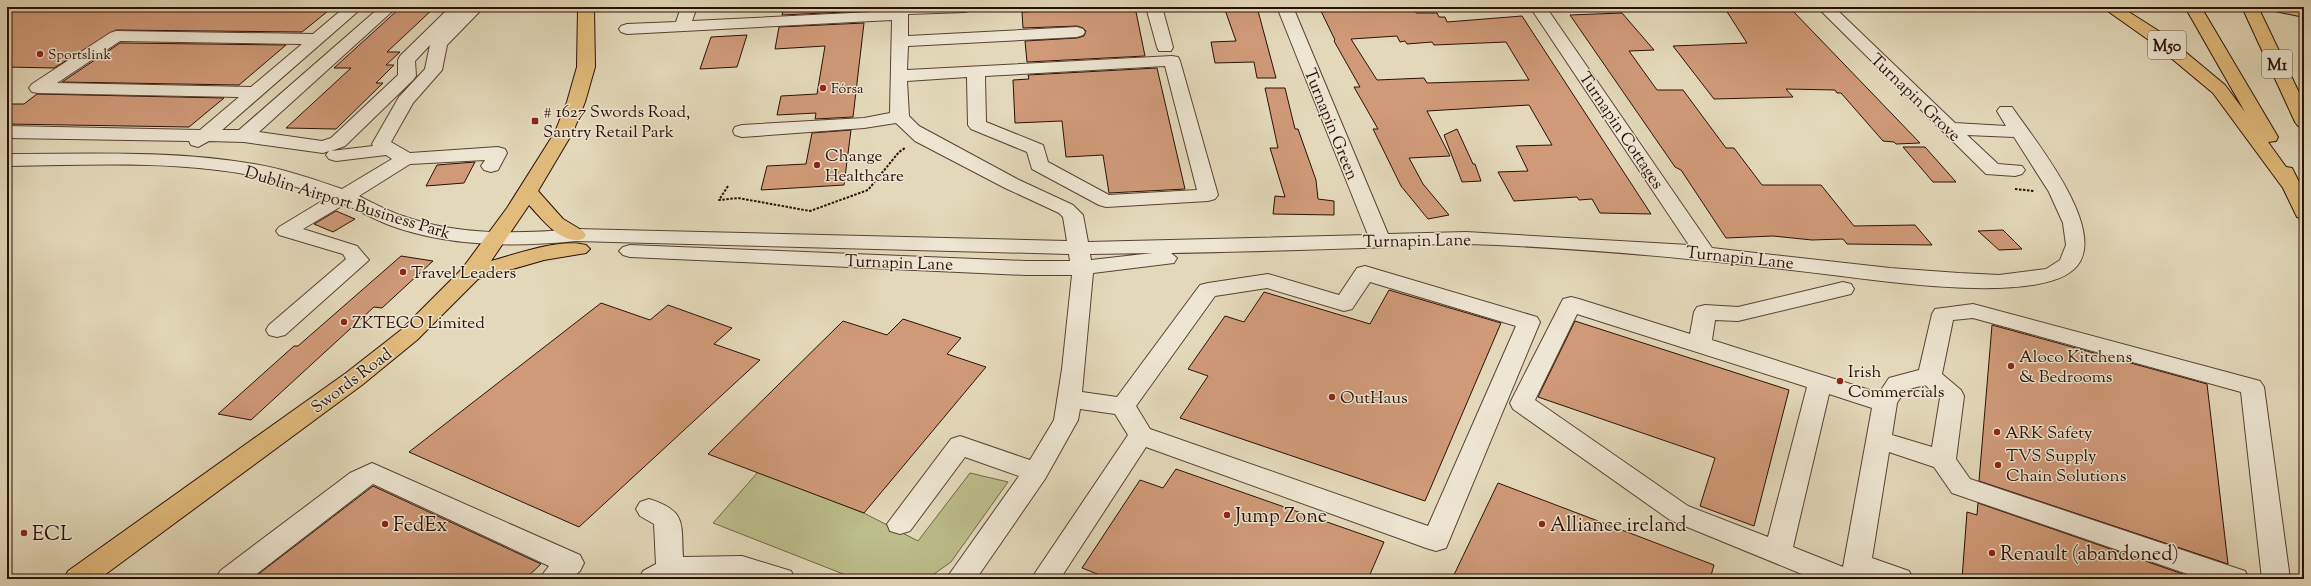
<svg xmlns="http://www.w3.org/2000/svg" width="2311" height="586" viewBox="0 0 2311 586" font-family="'Sorts Mill Goudy',serif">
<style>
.green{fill:#bbbd8a;stroke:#736648}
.building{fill:#d09a79;stroke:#2b1006;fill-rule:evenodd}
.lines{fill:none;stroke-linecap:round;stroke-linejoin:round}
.minor-casing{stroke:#594233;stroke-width:2}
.major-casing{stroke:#2b1006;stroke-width:2}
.highway-casing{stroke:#2b1006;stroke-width:2}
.path{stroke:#2b1006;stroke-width:2;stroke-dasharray:2.5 1.5;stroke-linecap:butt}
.minor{fill:#ede6d2;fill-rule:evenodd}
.major{fill:#e2bc7d;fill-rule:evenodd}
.highway{fill:#e2bc7d;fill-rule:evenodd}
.poi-dot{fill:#8f2418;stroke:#ede6d2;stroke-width:1.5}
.labels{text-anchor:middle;stroke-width:3;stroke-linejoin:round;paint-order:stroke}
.far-poi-label{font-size:14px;fill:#2b1006;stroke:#ede6d2;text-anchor:start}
.shield{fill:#ede6d2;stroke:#655043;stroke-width:1}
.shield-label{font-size:16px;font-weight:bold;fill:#2b1006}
.street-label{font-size:17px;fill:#2b1006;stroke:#ede6d2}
.poi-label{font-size:17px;fill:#2b1006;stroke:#ede6d2;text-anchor:start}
.near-poi-label{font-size:20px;fill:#2b1006;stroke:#ede6d2;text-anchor:start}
</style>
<rect width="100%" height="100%" fill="#e3d9ba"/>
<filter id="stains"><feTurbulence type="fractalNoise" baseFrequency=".005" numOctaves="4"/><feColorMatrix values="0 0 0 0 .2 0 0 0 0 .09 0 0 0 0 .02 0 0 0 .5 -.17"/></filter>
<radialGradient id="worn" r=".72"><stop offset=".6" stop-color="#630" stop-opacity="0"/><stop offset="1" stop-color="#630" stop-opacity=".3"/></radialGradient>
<path class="green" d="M758,472L864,513L918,541L970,473L1008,482L951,562L927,579H856L713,523Z"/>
<path class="building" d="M7,7L141,10L145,7H333L302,32L116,30L54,68L7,67Z
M401,7H435L387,52H400L386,65H394L376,83H383L336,129L286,128L351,68H334Z
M784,7H865V11L782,15Z
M1113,7H1135L1145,56L1027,62L1025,41L1077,38L1084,36L1086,31L1083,28L1077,26L1023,28L1022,12Z
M1224,7H1257L1276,78H1257L1254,62L1215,63L1211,42L1236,41Z
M1319,7H1416V13H1437L1439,17H1445L1447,22L1522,16L1651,214L1600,213L1592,199L1579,200L1577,197L1514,201L1498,172L1528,171L1516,146L1552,145L1529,105L1427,111L1450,156L1409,158L1423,184L1449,215L1428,219L1401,186L1373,129H1378L1354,87H1360L1334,41L1335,40ZM1397,36L1400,42L1405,41L1407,44L1432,42L1434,45L1506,42L1529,80L1427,83L1424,78L1377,80L1351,39Z
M1724,7L1790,8L1920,143L1896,144L1894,142L1883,141L1841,93H1837L1835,90L1786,89L1793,97L1714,99L1673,46L1747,43Z
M1622,13L1654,50L1629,51L1657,90H1683L1726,148H1734L1762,185H1821L1854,226L1915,225L1932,245L1847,244L1843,239L1812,240L1773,236L1726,238L1681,170L1675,167L1570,15Z
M864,23L853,117L815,119L816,113L777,115L781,96L817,94L825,46L775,49L779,27Z
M747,35L737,67L700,69L711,37Z
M120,43L286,45L239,85L62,82Z
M1157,68L1185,189L1109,193L1103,155L1066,157L1062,121L1015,123L1013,80L1029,79L1028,75Z
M1265,88H1285L1295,129H1298L1316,180L1318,199L1334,201V215L1273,214L1275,196L1285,197L1270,148H1278Z
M37,94H38L224,98L189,127L7,124V104H24Z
M1457,129L1473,164H1475L1481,181L1462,182L1444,135Z
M851,130L844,185L761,190L767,166L806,164L812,133Z
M1903,147H1925L1956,182H1933Z
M475,162L464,183L426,186L437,165Z
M336,211L355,219L333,232L314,224Z
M2003,230L2022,249L1999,250L1978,231Z
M401,256L433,261L382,308L374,307L251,420L218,414L294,346H298Z
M1389,290L1501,323L1425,501L1180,418L1208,376L1188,369L1225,316L1244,322L1264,292L1370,324Z
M601,303L650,320L668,305L732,328L714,344L760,360L579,527L409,452Z
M903,319L961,338L947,354L986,367L864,513L708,454L843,321L887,335Z
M1575,321L1789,390L1754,526L1700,506L1715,458L1538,397Z
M1992,325L2207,384L2228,564L1979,481Z
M1176,469L1384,542L1368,579H1110L1082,568L1140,480L1163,488Z
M1498,483L1714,565L1710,579H1452Z
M373,486L541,564L525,579H252Z
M1978,503L2197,579H1962L1967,512L1977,515Z"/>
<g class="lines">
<g class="minor-casing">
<path id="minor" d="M345,7H363L222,130H239L380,7H397L259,132L322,141L331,138L398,75V60L400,56L450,7H484L447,45L442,70L413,103L391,142L410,153L498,147L505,149L507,153L498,170L491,172L484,170L481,166L485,160L410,164L359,196C373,203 388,211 403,216C458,236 519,234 576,229L1067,241L1063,217L1059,213L1005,188L915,141L896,123L864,128L742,137L735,135L733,131L735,127L742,125L864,118L890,113L892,20L627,34L621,32L619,29L621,26L627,24L676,22L681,7H697L692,21L892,11V7H973L971,10L965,12L908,14V36L1077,27L1083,29L1085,32L1083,35L1077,37L908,46L907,70L1172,56L1178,57L1180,61L1218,195L1215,199L1208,201L1106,207L1099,205L1032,169L1027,152L971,129L968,125L967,77L907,81L909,116L919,126L1019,180L1073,205L1083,215L1088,242L1368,235L1277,7H1293L1388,234L1466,232L1689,245L1530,7H1546L1712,248L1890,268L1959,273L1999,275L2046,269L2060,260L2066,245L2063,223L2049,192L2014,137L1967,135L1998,164L2022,166L2025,170L2022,174L2015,176L1986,174L1817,7H1834L1955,123L2006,126L1997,111L2000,107H2012C2034,139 2108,229 2077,266C2046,305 1889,282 1841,276C1717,261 1593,248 1468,244C1433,243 1398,247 1363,248C1299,250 1235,252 1171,253L1177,258L1174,263L1093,273L1082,392L1117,397L1200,285L1208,283L1268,274L1339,295L1357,268L1365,266L1537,317L1540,322L1446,548L1436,551L1426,548L1146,447L1060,579H1031L1128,435L1115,414L1080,409L1078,420L1045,479L976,579H946L1019,476L965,457L910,531L900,534L890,531L887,524L951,439L960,436L1030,460L1054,420L1062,369L1072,275H1026L630,257L623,255L619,251L623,247L630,245L1026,261H1070L1069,254L576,241C514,247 449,247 389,225C374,219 359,211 345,204L303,229L357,246L369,260L285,335L277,337L269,335L266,330L269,325L346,259L343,254L279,235L276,231L279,227L327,198C304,189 280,181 255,176C174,160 89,165 7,166V154C89,154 172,150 254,164C284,169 313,179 342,189L392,159L386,155L336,161L329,159L326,155L329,151L323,153L244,142L209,141L198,147L191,145L189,141L7,138V126L200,130L239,97L38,93L32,92L29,88L32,84L110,33L116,31L313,34ZM120,41L302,44L251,87L57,83ZM430,45L425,69L399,97L372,144L373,146L331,151L345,146L413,80L416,76L415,61ZM1165,66L1197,190L1109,195L1048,162L1043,145L986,122L985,76ZM1153,253L1091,260L1090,254ZM1370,282L1516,326L1428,526L1150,429L1136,406L1215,296L1267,288L1344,311L1352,309Z
M1146,7H1162L1173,47L1171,51H1159L1157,47Z
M1843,282L1851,284L1854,289L1851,294L1738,321L1715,320L1712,340L1879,393L1889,378L1919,370L1932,314L1935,309L1973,304L2260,381L2264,387L2290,579H2262L2241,392L1973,318L1953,320L1942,374L1961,390L1964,396L1956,459L1970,479L2245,571L2249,579H2202L1952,493L1934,467L1889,452L1872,558L1909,571L1913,579H1814L1670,520L1513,409L1510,403L1563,299L1571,297L1579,299L1690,334L1694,312L1697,307L1705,305L1738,307ZM1577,314L1807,387L1768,537L1688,506L1535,400ZM1925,385L1940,398L1932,447L1892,435L1897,403L1905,390ZM1829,394L1872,408L1843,567L1793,547Z
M372,463L580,555L584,563L580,571L571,579H539L549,566L373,484L250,579H216L220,571L350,473Z
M649,499C687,511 681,523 683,557L742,556L791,571L795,579H639L643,571L656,564L654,524L640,516L636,509L640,502Z"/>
</g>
<g class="major-casing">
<path id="major" d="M578,7H594L595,67L585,102L573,132L538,191L563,219L583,231L586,235L583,239C561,245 543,220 529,205L491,261C517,254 560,238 586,245L590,249L586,253L544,260L478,279L417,340L362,385L99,579H64L68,571L346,373L401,330L462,269L507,208L555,132L567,102L577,67Z"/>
</g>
<g class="highway-casing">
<path id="highway" d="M2102,7H2121L2165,35L2225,85L2245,112L2185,7H2201L2278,137L2276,141L2268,142L2286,167L2292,168L2304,192V219L2297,217L2283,188L2213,93L2153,43Z
M2242,7H2258L2304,103V127L2298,126L2295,122Z
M2268,7H2304V17L2270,10Z"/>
</g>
<path class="path" d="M728,186L719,200L738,198L810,211L868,190L899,152L905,148
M2015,189L2034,191"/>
<use href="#minor" class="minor"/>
<use href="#major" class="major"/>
<use href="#highway" class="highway"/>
</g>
<g class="poi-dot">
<circle cx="40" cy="54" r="4"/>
<circle cx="823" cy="88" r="4"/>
<rect x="531" y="117" width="8" height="8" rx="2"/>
<circle cx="817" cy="165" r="4"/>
<circle cx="403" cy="272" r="4"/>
<circle cx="344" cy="322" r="4"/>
<circle cx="2011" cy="366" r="4"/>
<circle cx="1840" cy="381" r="4"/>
<circle cx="1332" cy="397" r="4"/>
<circle cx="1997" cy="432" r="4"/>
<circle cx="1998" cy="465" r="4"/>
<circle cx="1227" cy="515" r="4"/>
<circle cx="385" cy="524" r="4"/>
<circle cx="1542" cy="524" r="4"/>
<circle cx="24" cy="533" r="4"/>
<circle cx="1992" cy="553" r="4"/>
</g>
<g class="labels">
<g class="far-poi-label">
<text x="48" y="59">Sportslink</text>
<text x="831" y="93">Fórsa</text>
</g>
<g class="shield">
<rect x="2148" y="31" width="38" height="28" rx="3"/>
<rect x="2262" y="50" width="30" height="28" rx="3"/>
</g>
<g class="shield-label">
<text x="2167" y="51">M50</text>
<text x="2277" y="70">M1</text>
</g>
<g class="street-label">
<text transform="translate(1916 97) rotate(44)" y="6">Turnapin Grove</text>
<text transform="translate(1332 124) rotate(68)" y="6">Turnapin Green</text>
<text transform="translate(1622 130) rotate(56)" y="6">Turnapin Cottages</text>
<text transform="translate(348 202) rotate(17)" y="6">Dublin Airport Business Park</text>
<text transform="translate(1417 240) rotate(-1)" y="6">Turnapin Lane</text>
<text transform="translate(1740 257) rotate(6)" y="6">Turnapin Lane</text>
<text transform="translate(899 262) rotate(2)" y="6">Turnapin Lane</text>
<text transform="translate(351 380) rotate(-37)" y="6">Swords Road</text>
</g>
<g class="poi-label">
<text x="543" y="117"># 1627 Swords Road,<tspan x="543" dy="20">Santry Retail Park</tspan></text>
<text x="825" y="161">Change<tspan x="825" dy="20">Healthcare</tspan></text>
<text x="411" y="278">Travel Leaders</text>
<text x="352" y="328">ZKTECO Limited</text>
<text x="2019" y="362">Aloco Kitchens<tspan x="2019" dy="20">&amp; Bedrooms</tspan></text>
<text x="1848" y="377">Irish<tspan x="1848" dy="20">Commercials</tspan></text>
<text x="1340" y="403">OutHaus</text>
<text x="2005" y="438">ARK Safety</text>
<text x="2006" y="461">TVS Supply<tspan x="2006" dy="20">Chain Solutions</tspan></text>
</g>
<g class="near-poi-label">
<text x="1235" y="522">Jump Zone</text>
<text x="393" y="531">FedEx</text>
<text x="1550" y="531">Alliance ireland</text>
<text x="32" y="540">ECL</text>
<text x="2000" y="560">Renault (abandoned)</text>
</g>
</g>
<rect width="2311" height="586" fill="none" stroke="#e3d9ba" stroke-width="24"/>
<rect x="8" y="8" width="2295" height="570" fill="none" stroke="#2b1006" stroke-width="2"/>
<rect x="12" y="12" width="2287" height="562" fill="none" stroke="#2b1006"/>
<rect width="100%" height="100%" filter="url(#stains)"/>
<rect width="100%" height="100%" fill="url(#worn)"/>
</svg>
